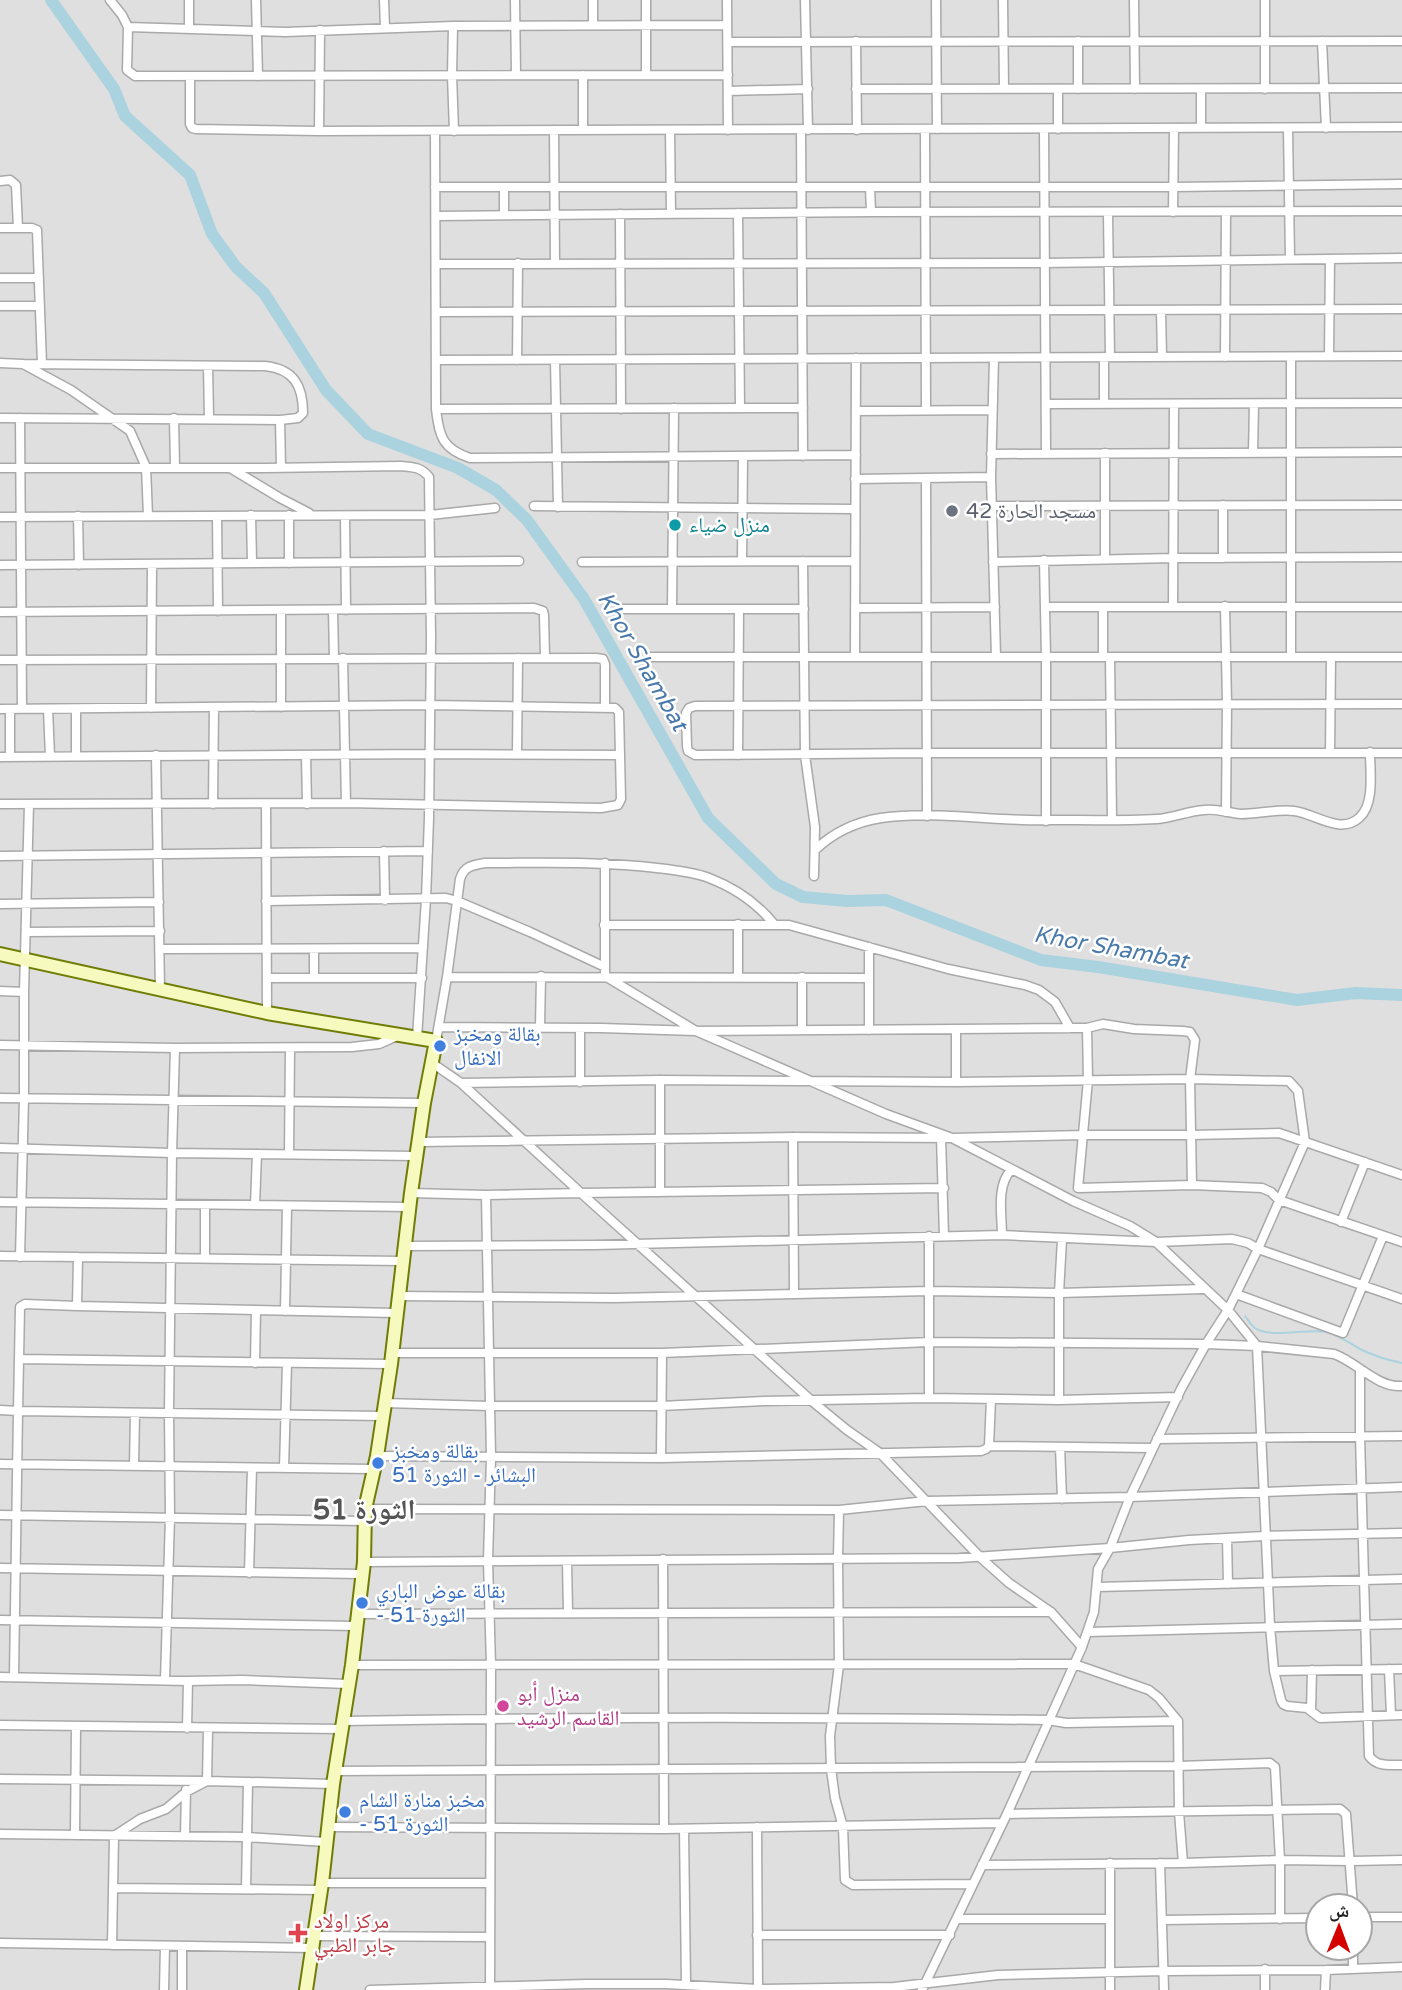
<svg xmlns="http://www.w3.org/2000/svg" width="1402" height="1990" viewBox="0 0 1402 1990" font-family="'Varela Round','Noto Naskh Arabic',sans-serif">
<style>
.residential{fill:#e0dfdf;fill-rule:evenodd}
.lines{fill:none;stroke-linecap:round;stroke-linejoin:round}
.stream{stroke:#aad3df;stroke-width:2}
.river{stroke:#aad3df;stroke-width:12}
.street-casing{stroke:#a9a9a9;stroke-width:11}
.secondary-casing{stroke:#707d05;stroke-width:16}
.street{stroke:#fff;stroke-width:8}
.secondary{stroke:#f7fabf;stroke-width:12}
.worship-dot{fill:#6b7280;stroke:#fff;stroke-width:2.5}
.culture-dot{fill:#0f9aa8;stroke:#fff;stroke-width:2.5}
.shop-dot{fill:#3f7fe0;stroke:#fff;stroke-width:2.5}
.hotel-dot{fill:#d1479c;stroke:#fff;stroke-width:2.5}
.health-dot{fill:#e0444e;stroke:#fff;stroke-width:2.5}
.labels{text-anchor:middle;stroke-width:5;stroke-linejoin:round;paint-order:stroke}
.worship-label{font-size:21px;fill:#5b616d;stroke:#fff;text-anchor:start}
.culture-label{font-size:21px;fill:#0d838f;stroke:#fff;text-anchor:start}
.shop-label{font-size:21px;fill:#366cbe;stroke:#fff;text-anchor:start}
.hotel-label{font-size:21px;fill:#b23c85;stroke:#fff;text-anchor:start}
.health-label{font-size:21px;fill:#be3a42;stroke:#fff;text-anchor:start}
.water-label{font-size:23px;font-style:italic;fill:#4a7aab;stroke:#fff}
.district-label{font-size:28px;font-weight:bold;fill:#555;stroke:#fff}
</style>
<rect width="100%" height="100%" fill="#f2efe9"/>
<path class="residential" d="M0,0H1402V1990H0ZM1318,1906H1360V1948H1318Z"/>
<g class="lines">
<path class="stream" d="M1245,1316C1248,1320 1251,1325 1255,1328C1271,1339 1307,1328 1326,1332C1339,1335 1349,1343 1360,1349C1374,1356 1387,1360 1402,1363"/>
<path class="river" d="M51,0L114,89L125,116L190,175L212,234L236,267L264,293L326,390L368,434L458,468L496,490L527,520L584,599L708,818L776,884L803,897L847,901L886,900L1041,960L1098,967L1297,1000L1356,993L1402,995"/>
<g class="street-casing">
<path id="street" d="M110,0L122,15L128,27L127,70L135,76L728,75
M256,0L258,76
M384,0L385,28
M515,0L516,75
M593,0V25
M727,0L728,130
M805,0L808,130
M936,0L937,129
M1003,0L1004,89
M1134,0L1135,89
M1265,0V89
M453,26L452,75L454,131
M128,27L285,32L453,26L727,25
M189,27V0
M856,41L857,130
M1078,41V89
M1322,41L1326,128
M728,42L1402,41
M583,75V130
M646,75V0
M190,76V124L192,128L196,129L319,131L1402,127
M856,89L1402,88
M1058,89V129
M1201,89V128
M728,91L808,89
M1288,128L1290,259
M925,129L926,410
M1044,129L1046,453
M554,130L555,263
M670,130L671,214
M801,130L803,456
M319,131L320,30
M435,131L436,409L803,408
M0,181L10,180L16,185L18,228
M435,187H1174L1402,184
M504,187V215
M870,187L871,212
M1173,212L1174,128
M738,213L740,408
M1108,213L1110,357
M620,214L621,409
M436,216L871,212L1402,211
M0,228H32L37,230L42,364
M436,264L1044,263L1402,258
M0,278H39
M0,306H40
M1161,310L1162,357
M436,312L1402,309
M1329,356L1330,259
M1104,357V404
M1225,357L1226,212
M994,358L991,477L996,657
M436,360L1402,356
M517,360L518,263
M555,360L558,507
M0,363L23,364L71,390L130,431L146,467L148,516
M208,366L209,418
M1046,404L1402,403
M436,409C439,437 443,449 470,458L856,455
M856,411L991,410
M0,418L280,420L298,418L303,413C303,386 294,369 265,366L23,364
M20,418L22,709
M174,418L175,467
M280,420L281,468
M1105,453V559
M1253,453L1254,404
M991,454L1402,452
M0,468H266L401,466C413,467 421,467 429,477L431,638L429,818L426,899L417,1038
M232,469L280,498L309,513
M855,479L991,477
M926,479L927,816
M534,506L855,509
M992,506L1402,505
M251,515L252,563
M289,515V563
M78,516L79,565
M217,516L218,611
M345,516L346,610
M0,517L430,515L495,508
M1223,558V505
M1044,560L1046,657V821
M742,561L743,456
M803,561L805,755L815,827L814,876
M582,562L854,561
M993,562L1173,558L1402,557
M0,565L519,561
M1225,606L1227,703L1226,812
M1046,607H1402
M1173,607L1174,405
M855,608L995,607
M620,609H804
M672,609L674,408
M281,610V707
M333,610L334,658
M0,612L534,608L543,611L544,615L545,657
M649,657H1402
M855,657L856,358
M1103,657V607
M1110,657L1112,819
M1291,657V357
M343,658L346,803
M0,660L596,658L603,659L605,664V707
M1402,704L695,706L689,708L686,713L687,746L688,751L695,755L927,753H1402
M151,708L152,564
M0,709L430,705L615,708L619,712L621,799L618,805L601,808L346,803L0,804
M10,709V757
M48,709L50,756
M76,709V756
M1330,752L1331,657
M517,754L518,658
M156,755L160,990
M306,755L307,804
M738,755L739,609
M0,757L430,754L620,755
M213,804L214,707
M266,804L267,1013
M815,850C834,832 855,822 881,818C937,810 995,822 1051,820C1086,820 1122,821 1157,819C1173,818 1188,811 1204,810C1216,808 1228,813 1241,814C1258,814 1276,809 1294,811C1314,813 1340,835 1359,818C1375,805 1370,771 1370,752
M384,851L385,900
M0,856L428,851
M605,863V976L696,1031L886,1114L952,1138L1073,1201L1130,1226L1156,1242L1228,1310L1257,1346L1334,1354C1357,1362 1377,1388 1402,1386
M266,901L446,898L457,901L530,932L605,967
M0,904L159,902
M738,924V977
M604,925H789L948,969L1025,985L1039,990L1055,1002L1070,1028
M27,932L160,931
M869,947V1030
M160,949L423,948
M314,949V978
M447,977L868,978
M268,978H422
M0,991L24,992
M439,1027L601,1028L696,1031L1070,1028H1087L1103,1024L1134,1029L1183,1031L1190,1032L1195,1040L1190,1079L1192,1185
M540,1027L541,976
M580,1028V1082
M1087,1028L1088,1080L1078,1188L1192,1185L1262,1188L1271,1192L1279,1200L1402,1242
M802,1030V977
M436,1041L447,977L460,879C464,866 473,865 485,863C542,863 600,861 657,868C674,870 693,872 709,878C735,888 756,902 774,924
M0,1045L175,1048L352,1047L379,1044L397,1036
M432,1063L461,1083L581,1193L944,1188
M660,1080V1192
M956,1082V1030
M461,1083L660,1080L956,1082L1190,1079L1289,1081L1298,1091L1305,1142L1258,1249L1228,1310L1206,1344L1181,1389L1130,1497L1110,1548L1098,1569L1094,1612L1082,1647L1007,1814L922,1990
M0,1098L424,1103
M793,1137L794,1293
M941,1137L944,1236
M419,1142L793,1137L952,1138L1084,1135H1191L1279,1133L1402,1175
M0,1148L172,1153L417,1156
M289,1154L290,1048
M411,1193L486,1195L581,1193L813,1402L847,1430L880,1453L981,1558L1009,1583L1051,1612L1082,1647
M486,1195L491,1457L488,1561L491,1665L490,1990
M0,1202L410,1207
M255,1205L257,1154
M1341,1222L1365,1162
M1002,1235C1002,1215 996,1186 1011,1170
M929,1236V1398
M406,1246L595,1245L1002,1235L1156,1242L1232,1239L1248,1243L1258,1249L1402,1299
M0,1256L78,1257L77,1306L25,1304L20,1307L18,1411L0,1410
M20,1257L24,1098V992L29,804
M78,1257L404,1261
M205,1258V1205
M1236,1294L1343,1333L1383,1236
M398,1296L614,1298L929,1291L1059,1293L1204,1289
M77,1306L396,1313
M285,1311L287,1206
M392,1353H662L930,1342L1206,1344L1257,1346L1270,1626L1274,1671L1281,1700L1283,1704L1287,1706L1307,1708L1320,1718L1402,1715
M19,1359L391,1364
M255,1363L256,1310
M1360,1369V1436L1369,1756C1377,1767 1389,1765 1402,1765
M1059,1400V1293L1062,1239
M384,1403L490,1406H661L764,1401L929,1398L1059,1400L1178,1397
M1157,1439L1402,1436
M989,1446L1152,1448
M1060,1447L1062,1499
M377,1456L661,1458L981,1451L986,1449L989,1446L991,1399
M661,1458L662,1353
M0,1464L373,1469
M134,1466L135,1413
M284,1468L287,1363
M365,1509L839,1510L927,1501L1130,1497L1402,1487
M839,1510L838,1559L839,1665L830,1736L831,1769L835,1798L843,1827L845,1880L853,1885L973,1884
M0,1515L364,1521
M1227,1538L1228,1584
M663,1559L664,1829
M567,1561L568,1612
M364,1562L959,1558L1110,1548L1189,1540L1264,1536L1402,1533
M0,1568L361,1574
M249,1573L252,1468
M1097,1587L1402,1579
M357,1614L1051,1612
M0,1620L356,1626
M1088,1632L1402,1624
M352,1665L1074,1664L1149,1690L1159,1698L1178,1721L1179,1812L1183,1863
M1389,1669L1391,1715
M1274,1671L1402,1669
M14,1676L18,1411L383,1416
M0,1677L188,1681L242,1680L348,1684
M165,1680L170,1517L169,1412L172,1153L175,1048
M1311,1711L1312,1670
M343,1721C578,1717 813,1717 1048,1720L1066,1723L1178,1721
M0,1725L341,1729
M187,1728L188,1681
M335,1771L1178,1766L1270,1763L1275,1767L1280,1860V1919
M0,1779L207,1781L333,1784
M1007,1814L1340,1809L1346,1814L1353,1906
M328,1827L664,1829L1001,1823
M757,1827L758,1990
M684,1829L686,1985
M0,1834L246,1837L326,1842
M75,1835L76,1726
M185,1836L186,1790
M1160,1863L1164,1990
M982,1865L1183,1863L1280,1860L1351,1861L1402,1860
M322,1883H490
M113,1888L321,1890
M246,1889L248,1782
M1360,1917H1402
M957,1919H1110
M1162,1920L1318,1918
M757,1935H950
M314,1936L490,1937
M0,1943L312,1948
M112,1945L114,1836L140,1819L166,1809L186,1792L207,1781L208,1729
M1353,1969V1948
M164,1990L165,1946
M182,1990V1946
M370,1990L586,1984H666L758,1989L894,1987L998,1975L1164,1971L1326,1970L1402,1967
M1110,1990V1863
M1265,1990V1969
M1325,1990L1326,1970"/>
</g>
<g class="secondary-casing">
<path id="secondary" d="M0,954L267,1013L436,1041L424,1103L411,1193L391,1364L377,1456L365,1509L364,1562L352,1665L333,1784L322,1883L306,1990"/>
</g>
<use href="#street" class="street"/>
<use href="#secondary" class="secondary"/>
</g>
<circle class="worship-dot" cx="952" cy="511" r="7"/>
<circle class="culture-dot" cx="675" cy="525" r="7"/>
<g class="shop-dot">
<circle cx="440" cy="1046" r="7"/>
<circle cx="378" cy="1463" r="7"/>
<circle cx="362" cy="1603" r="7"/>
<circle cx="345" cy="1812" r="7"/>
</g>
<circle class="hotel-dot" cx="503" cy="1706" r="7"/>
<path class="health-dot" d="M294.5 1922.5h7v7h7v7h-7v7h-7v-7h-7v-7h7z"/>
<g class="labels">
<g class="worship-label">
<text x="966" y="518">مسجد الحارة 42</text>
</g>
<g class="culture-label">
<text x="689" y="532">منزل ضياء</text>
</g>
<g class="shop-label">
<text x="454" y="1041">بقالة ومخبز<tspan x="454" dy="24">الانفال</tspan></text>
<text x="392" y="1458">بقالة ومخبز<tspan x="392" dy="24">البشائر - الثورة 51</tspan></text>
<text x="376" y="1598">بقالة عوض الباري<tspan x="376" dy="24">- الثورة 51</tspan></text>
<text x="359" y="1807">مخبز منارة الشام<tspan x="359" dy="24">- الثورة 51</tspan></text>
</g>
<g class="hotel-label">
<text x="517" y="1701">منزل أبو<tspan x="517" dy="24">القاسم الرشيد</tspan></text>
</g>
<g class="health-label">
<text x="314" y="1928">مركز اولاد<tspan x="314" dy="24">جابر الطبي</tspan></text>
</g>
<g class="water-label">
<text transform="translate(643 661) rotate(60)" y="8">Khor Shambat</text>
<text transform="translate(1111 947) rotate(10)" y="8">Khor Shambat</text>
</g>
<g class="district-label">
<text x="364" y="1519">الثورة 51</text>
</g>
</g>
<g transform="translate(1339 1927) rotate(1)"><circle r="33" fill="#ffffff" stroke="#a7a7a7" stroke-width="2"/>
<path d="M0-5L12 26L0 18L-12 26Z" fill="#d40000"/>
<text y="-10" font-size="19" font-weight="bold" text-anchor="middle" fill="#222222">ش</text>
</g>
</svg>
